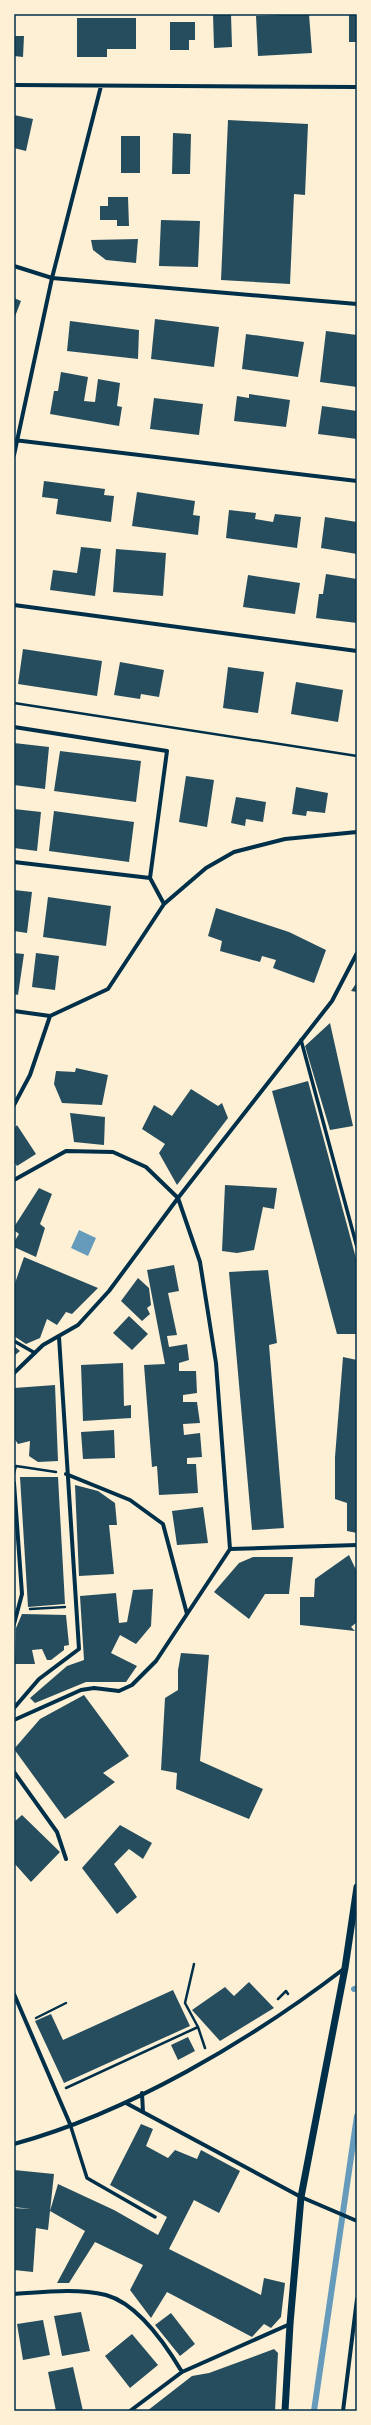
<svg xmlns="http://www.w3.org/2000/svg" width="371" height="2425" viewBox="0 0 371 2425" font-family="'Nunito Sans',sans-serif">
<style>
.water{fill:#669bbc}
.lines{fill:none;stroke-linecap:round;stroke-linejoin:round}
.stream{stroke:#669bbc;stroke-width:6}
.building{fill:#264d5e}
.path{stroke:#003049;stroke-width:2.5}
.pedestrian{stroke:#003049;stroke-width:3.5}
.minor{stroke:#003049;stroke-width:4}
.tertiary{stroke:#003049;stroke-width:7}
.neatline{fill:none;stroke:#003049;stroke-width:1.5}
</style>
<rect width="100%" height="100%" fill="#fdf0d5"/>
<path class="water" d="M79,1230L96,1238L88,1256L71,1248Z"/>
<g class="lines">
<path class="stream" d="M354,1989L357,1988
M314,2411L357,2116"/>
</g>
<path class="building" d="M213,14H231L232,47L214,48Z
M309,14L312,53L258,56L256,16Z
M349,14H357V42H349Z
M77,18H136V49H107V57H77Z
M170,22H195V40H189V50H170Z
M14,36H24L23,57L14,56Z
M14,115L33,119L26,151L14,148Z
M228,120L308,124L305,195L294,194L290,284L221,280Z
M173,133L191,134L190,174H172Z
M121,136H140V173H121Z
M108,197H128L129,226H117V220H100V206H108Z
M161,220L200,221L198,267L159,266Z
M138,239L136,263L106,260L93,250L91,240Z
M14,298L21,301L14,319Z
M155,319L219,327L214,367L151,359Z
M70,321L139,330L138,359L67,351Z
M326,331L357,335V387L320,382Z
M246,334L304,342L298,377L242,369Z
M61,372L88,377L84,401L95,402L98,379L120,383L117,406L122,407L119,426L50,414L54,391H58Z
M249,394L290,400L286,427L234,421L237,396L249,398Z
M154,398L203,404L199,435L150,429Z
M322,406L357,411V439L318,434Z
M44,481L105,489L104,495L114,496L111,522L56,514L58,499L42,497Z
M137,492L195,501L193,515L200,516L198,535L132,526Z
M229,510L256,513L255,519L273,522L275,514L301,517L297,548L226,538Z
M325,517L357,522V554L321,548Z
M81,547L101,549L95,596L50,590L53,570L77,573Z
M116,549L166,553L163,596L113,592Z
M326,574L357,579V623L316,618L319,594H323Z
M248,575L300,583L295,614L243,607Z
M23,649L102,661L97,696L18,684Z
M120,662L164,670L159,697L141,694L140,699L114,695Z
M228,667L264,672L258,713L223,708Z
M296,682L343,690L338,722L291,714Z
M14,743L49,747L45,789L14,785Z
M60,751L141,761L136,802L54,791Z
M186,776L214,780L207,827L179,822Z
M296,787L328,793L325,813L307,811L306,816L292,814Z
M236,797L266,802L263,822L246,819L245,826L231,823Z
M14,809L41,812L37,851L14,848Z
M54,811L134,822L129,862L49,851Z
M14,890L32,892L27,933L14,931Z
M48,897L111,906L106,946L43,937Z
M216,908L289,932L326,950L314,983L273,968L276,960L262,956L260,962L220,951L222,941L208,936Z
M14,953L24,954L18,995L14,994Z
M36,953L59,956L55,990L32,987Z
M357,982V992L351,991Z
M330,1023L353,1126L330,1130L305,1046Z
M76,1068L108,1075L102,1105L62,1103L54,1084L56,1071L75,1072Z
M308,1081L357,1262V1334H337L272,1091Z
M191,1089L218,1106L222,1103L228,1118L177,1185L159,1153L165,1144L142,1129L154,1105L172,1116Z
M70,1113L105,1117L104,1145L74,1142Z
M17,1125L36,1154L17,1166L14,1161V1129Z
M225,1185L277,1188L274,1209L263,1207L254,1250L237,1253L222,1251Z
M39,1188L52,1194L40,1224L45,1228L36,1257L14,1247V1242L19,1234L14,1230V1227Z
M24,1257L98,1288L72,1314L66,1312L57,1325L47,1319L40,1338L26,1344L14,1336V1286Z
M174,1265L179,1291L168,1293L177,1335L167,1336L169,1347L187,1344L189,1360L179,1363V1371H196L197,1393L183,1395V1402H197L200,1423L183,1424L184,1435L200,1433L202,1457L187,1458V1464H196L198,1493L159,1495L157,1466L152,1467L144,1365L165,1364L147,1270Z
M268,1270L277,1343L269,1345L284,1528L252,1530L229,1272Z
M138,1278L149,1288L151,1305L147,1308L150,1314L142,1321L121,1301Z
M129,1316L148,1334L132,1350L113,1333Z
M14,1346L20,1351L14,1356Z
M343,1357L357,1360V1533L347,1531V1503L335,1499V1457Z
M123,1363L124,1406L131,1405V1418L83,1421L81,1365Z
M55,1385L58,1461L38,1462L29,1456L30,1441L18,1444L14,1438V1388Z
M114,1430L115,1458L83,1459L81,1432Z
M20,1477H58L65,1604L28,1607Z
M75,1485L98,1491L115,1503L117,1525H109L114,1574L79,1576Z
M203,1507L208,1543L177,1545L172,1511Z
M349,1555L357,1572V1622L351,1627L355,1631L300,1625V1597H314L315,1579Z
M253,1557H293L289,1594H265L249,1619L214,1592L239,1563Z
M153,1589L151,1626L136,1644L120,1635L111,1653L137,1666L126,1682H86L35,1703L30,1698L67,1666L84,1660L80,1596L116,1593L119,1623L127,1622L133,1590Z
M22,1614L66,1615L69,1645L64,1646V1650L51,1660H47L42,1649L32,1650L35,1664H15L16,1628Z
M181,1653L209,1655L200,1761L263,1789L249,1819L176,1789L177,1773L161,1770L165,1698L178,1690V1670Z
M84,1695L129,1756L103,1773L115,1782L65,1819L14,1749L40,1719Z
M22,1815L60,1852L31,1882L14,1863V1822Z
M120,1825L152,1843L143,1859L129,1849L114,1864L137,1897L117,1914L82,1868Z
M249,1982L274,2008L220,2041L192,2010L225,1987L234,1996Z
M173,1990L190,2026L64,2083L35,2021L51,2014L63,2040Z
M188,2037L195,2051L178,2060L171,2045Z
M141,2124L153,2129L146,2146L168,2158L175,2150L197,2159L201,2150L240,2171L219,2213L194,2200L169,2249L261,2295L264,2278L285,2283L281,2317L271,2328L264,2324L252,2337L167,2292L151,2318L130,2290L143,2265L95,2242L69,2283H57L85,2231L50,2211L48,2230L36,2228L33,2272L14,2270V2208L31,2209L14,2207V2170L54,2174L50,2211L58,2184L114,2210L158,2235L167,2217L110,2185Z
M81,2312L90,2351L62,2356L54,2316Z
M171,2313L195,2344L180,2356L155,2325Z
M43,2320L50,2355L23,2360L17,2324Z
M132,2334L158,2365L130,2388L105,2356Z
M274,2349L278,2353L275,2411H147L192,2376L209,2373Z
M73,2367L83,2411H56L48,2372Z"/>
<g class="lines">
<path class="path" d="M14,703L357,756
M14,1473L16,1466L56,1472
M30,1609L65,1607
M194,1964L185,2003L198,2027L205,2048
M278,1999L286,1991L288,1994
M36,2018L66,2003
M66,2088L198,2027"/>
<path class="pedestrian" d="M301,1040L357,1247
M14,1341L35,1353
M70,2124L87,2178L155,2217"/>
<path class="minor" d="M14,85L357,87
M14,266L52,278L357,304
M14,440L357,481
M14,455L52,278L101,86
M14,605L357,651
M14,727L167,751L150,878L164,904
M14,862L150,878
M14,1011L50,1016
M14,1105L30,1075L50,1016L108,989L164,904L206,868L234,852L285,839L357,832
M14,1180L66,1151L113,1152L146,1167L178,1198L200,1262L216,1363L230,1549L156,1661L132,1685L119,1691L94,1688L81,1690L14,1720
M14,1373L43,1345L78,1325L109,1291L178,1198L332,1001L357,953
M66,1474L130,1500L163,1524L187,1614
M14,1483L22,1594L14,1624
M230,1549L357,1545
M14,1708L39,1679L79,1649L59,1337
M14,1772L57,1832L66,1859
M14,1994L70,2124
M142,2093L143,2112
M126,2103L301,2197L357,2221
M14,2144C128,2113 251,2040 345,1968
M14,2294C44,2292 77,2288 106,2295C138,2304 166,2345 182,2372
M130,2411L182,2372L290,2324
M343,2411L357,2299"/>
<path class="tertiary" d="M285,2411L290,2324L301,2197L345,1968L357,1887"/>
</g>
<rect width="371" height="2425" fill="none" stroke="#fdf0d5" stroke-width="30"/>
<rect x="15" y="15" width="341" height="2395" class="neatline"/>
</svg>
